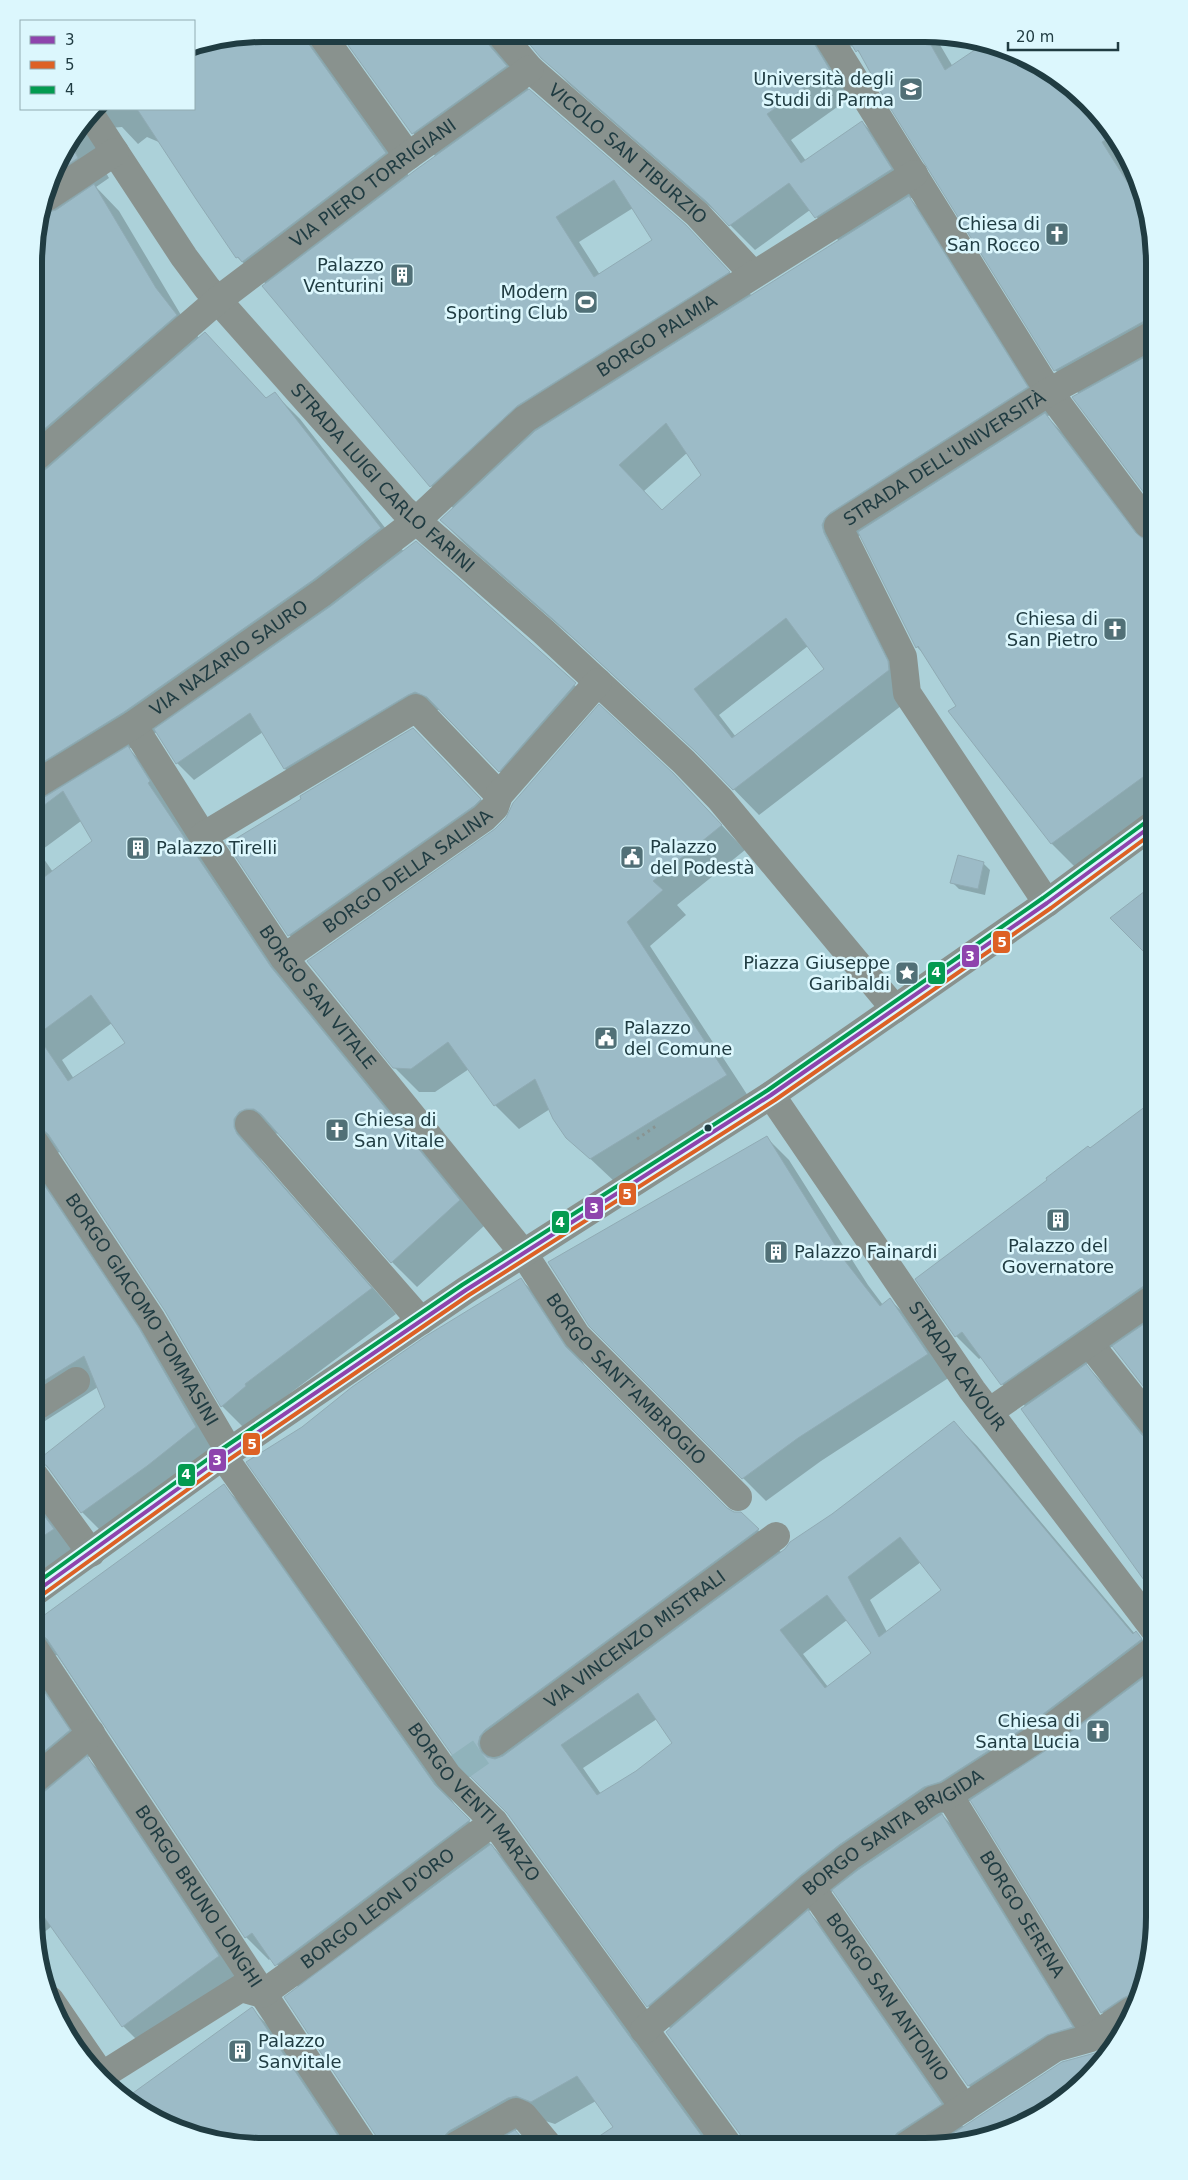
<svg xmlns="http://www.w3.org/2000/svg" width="1188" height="2180" viewBox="0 0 1188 2180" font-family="'DejaVu Sans',sans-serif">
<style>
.shadow{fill:#0003;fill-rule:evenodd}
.building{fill:#9cbbc7;stroke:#90abb4;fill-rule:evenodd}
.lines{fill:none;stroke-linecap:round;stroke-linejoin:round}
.minor-tunnel{stroke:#90b3bb;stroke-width:28;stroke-dasharray:28 14;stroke-linecap:butt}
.path{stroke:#899492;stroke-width:3;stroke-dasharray:2.5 4;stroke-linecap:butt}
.minor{stroke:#89928e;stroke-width:28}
.bus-1-casing{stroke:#dcf7fd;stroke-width:8}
.bus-2-casing{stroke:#dcf7fd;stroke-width:8}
.bus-3-casing{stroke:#dcf7fd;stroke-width:8}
.bus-1{stroke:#8e44ad;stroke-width:4}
.bus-2{stroke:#dd6125;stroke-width:4}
.bus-3{stroke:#039b50;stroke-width:4}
.bus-dot{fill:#203c42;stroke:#dcf7fd;stroke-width:2}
.labels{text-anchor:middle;stroke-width:5;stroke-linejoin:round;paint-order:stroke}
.poi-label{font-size:18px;fill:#203c42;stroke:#dcf7fd;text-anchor:end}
.street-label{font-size:18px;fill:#203c42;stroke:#dcf7fd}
.rim{fill:none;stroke:#203c42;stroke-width:6}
.line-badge{stroke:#dcf7fd;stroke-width:2}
.badge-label{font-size:14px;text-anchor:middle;font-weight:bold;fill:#fff}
</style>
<rect width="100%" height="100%" fill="#acd1d9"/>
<path class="shadow" d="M263,34L936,38L953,67L1076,90L1115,135L1142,189L1154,263V504L1074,397L1079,394L1055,370L888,102L864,58L853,46L845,48L854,95L791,140L806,161L862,122L887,147L916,195L910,199L934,223L1052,413L1047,417L1070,440L1146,540L1154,539V812L1077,869L1052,844L950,712L958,707L927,657L917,647L861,535L855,538L914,696L759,815L714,769L582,646L467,546L441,520L454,509L431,486L266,284L237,257L161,143L147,137L138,144L122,127L109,128L105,171L109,178L96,187L119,211L181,315L199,338L230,359L267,399L275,394L300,419L404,552L416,542L592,701L516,788L439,710L425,711L301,785L285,769L263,732L194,780L177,763L157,732L129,749L153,773L484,1226L417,1287L392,1262L280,1134L272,1133L258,1154L262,1161L396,1314L269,1409L247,1431L222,1406L166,1311L60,1152L51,1155L221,1452L107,1537L82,1512L57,1477L40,1460L106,1407L98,1387L45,1421L34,1410L36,233L58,161L98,109H194V48ZM346,43L349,44L413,133L436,157L409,176L333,70L337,46ZM523,44L532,45L568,83L725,220L755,250L810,210L839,241L752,296L711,252L531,92L514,72ZM633,208L654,241L600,275L579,242ZM687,453L702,475L663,511L644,491ZM808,646L826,669L736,737L719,715ZM81,821L93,842L53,872L39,852ZM112,1023L126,1043L74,1079L62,1060Z
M433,749L500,819L309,955L289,935L229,845Z
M697,799L745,850L677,905L686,915L650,946L750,1099L615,1182L567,1137L550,1109L519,1129L495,1105L469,1069L435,1092H419L394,1067Z
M983,863L990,870L985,895L959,889L952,882Z
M1154,1101V1398L1113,1346L1085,1365L1109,1389L1150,1441L1026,1407L1002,1384L982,1357L979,1359L956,1336L1090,1150Z
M766,1137L789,1160L868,1285L883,1305L890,1300L913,1322L950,1377L821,1461L766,1501L590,1325Z
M520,1279L544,1302L589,1372L726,1509L733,1513H740L782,1553L954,1423L977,1446L1135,1634L1136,1633L1154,1651V1932L1142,1991L1121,2031L1102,2012L972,1800L941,1814L962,1835L1091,2047L1067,2054L989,2105L969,2086L834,1890L808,1912L831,1935L964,2128L1114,2043L1107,2056L1064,2099L999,2134L925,2146H746L743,2137L671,2029L648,2006L508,1812L303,1428ZM921,1562L942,1590L887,1632L870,1600ZM847,1620L873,1653L828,1687L803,1654ZM657,1719L674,1743L637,1772L601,1794L583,1768Z
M224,1486L246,1509L458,1809L513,1868L714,2146L588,2145L614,2128L596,2101L555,2124L539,2119L514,2131L528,2145H380L377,2136L299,1988L271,1958L269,1960L246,1937L57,1655L48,1658L92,1754L87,1758L110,1781L241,1980L146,2049L123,2026L52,1926L37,1938L34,1917V1623Z
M34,1491L78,1554L34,1584Z
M252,2009L274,2032L350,2145L233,2144L175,2129L127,2099Z"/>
<path class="building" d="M263,34H306L308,43L386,153L242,262L238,257L236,258L196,199L137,109H194V48Z
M340,34L486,35L489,45L507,66L412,134Z
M522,35L812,37L815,45L830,70L767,114L801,163L862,121L892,169L815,218L789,183L729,226L707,202L541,58Z
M847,37L927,38L945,70L985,43L1026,57L1076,90L1104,122L1112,136L1102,142L1146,212L1154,263V318L1146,320L1054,371L887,103L858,50L856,52Z
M529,89L686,225L730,272L517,406L430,487L262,286L417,169ZM614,180L652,240L594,277L556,217Z
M71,144L78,158L54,174L58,161Z
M94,184L156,288L177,315L35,437L36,233L42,212H48L56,210Z
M909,196L1028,387L830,513L825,518L822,525L824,533L888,661L889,670L733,790L695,751L555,621L440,520L535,431ZM666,423L701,475L662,510L619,465ZM786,618L824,669L732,738L694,689Z
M205,332L266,398L275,392L381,528L313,580L124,712L35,767V473L45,470Z
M1154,352V506L1072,397Z
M1045,413L1136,533L1142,538H1154V769L1051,844L948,711L956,706L918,646L916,648L858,532Z
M416,541L576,683L499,772L427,697L415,692L408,695L284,769L250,713L176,764L154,729L331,606Z
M599,704L673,773L722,825L653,881L663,890L627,922L727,1075L590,1159L566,1138L553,1119L535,1079L494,1106L448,1042L411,1069L393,1068L307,961L495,829L506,818L513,803Z
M413,728L481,799L474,806L288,936L227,844L301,799L300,796Z
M128,746L150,781L148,783L271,967L460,1200L391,1263L261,1114L254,1109H246L239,1112L234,1119V1127L237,1134L372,1288L245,1384L246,1386L221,1407L165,1311L48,1134L42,1129L35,1127V884L92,841L63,791L35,812V801L43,798ZM91,995L125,1043L68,1081L37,1035Z
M958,855L984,862L978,889L950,883Z
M1154,884V962L1110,918Z
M1154,1100V1283L1145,1285L1001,1385L962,1332L955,1337L915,1279L1047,1180L1046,1178L1088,1146L1090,1148Z
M767,1136L845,1261L880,1306L890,1298L928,1354L798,1438L742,1479L589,1326L548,1262Z
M35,1171L139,1328L196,1427L147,1466L81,1513L47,1466L38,1460L105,1407L84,1356L34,1387Z
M521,1278L566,1347L727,1508L734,1512H741L759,1529L485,1730L480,1736L478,1744L481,1752L487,1757L495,1759L503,1756L785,1549L790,1542L832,1514L954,1421L1133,1634L1136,1631L1142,1639L1030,1724L940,1782L924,1787L839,1845L801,1875L647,2007L507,1813L460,1766L246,1462L302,1427L352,1387L426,1336ZM900,1537L941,1590L879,1637L848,1577ZM827,1595L871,1653L825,1688L780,1630ZM638,1693L672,1743L636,1771L597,1795L561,1745Z
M1154,1317V1400L1112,1346Z
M1086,1364L1142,1435L1148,1439L1154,1440V1594L1021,1409Z
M224,1484L435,1785L470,1820L275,1966L252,1933L245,1938L47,1639L41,1634L34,1633V1616H43Z
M34,1502L54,1529L34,1542Z
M1154,1670V1932L1142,1991L1138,1997L1130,1995L1123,1998L1101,2013L970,1800L1048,1749Z
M34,1676L70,1730L34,1760Z
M87,1756L219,1956L122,2027L34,1903V1795L44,1792Z
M942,1814L1073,2027L1047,2035L968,2086L832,1890L858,1870Z
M491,1844L632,2040L709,2146L586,2145L613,2127L577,2076L531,2102L516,2096L508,2098L449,2131L443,2137L441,2145H379L376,2136L284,1997Z
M808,1910L942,2104L897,2133L892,2139L890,2146H744L742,2137L666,2032Z
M252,2007L253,2008L344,2145L233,2144L175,2129L126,2098Z
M1116,2040L1107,2056L1064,2099L999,2134L937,2144L1062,2062L1095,2053Z
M515,2130L528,2145H489Z"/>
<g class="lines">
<path class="minor-tunnel" d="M458,1768L494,1743"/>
<path class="path" d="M637,1139L656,1126"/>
<g class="minor">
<path d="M321,34L408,156"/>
<path id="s1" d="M501,35L530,69L697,214L753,274"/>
<path d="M828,37L1049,392L1148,524"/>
<path id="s2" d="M92,117L184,257L207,288L403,509L544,632L684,762L720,799L895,1009"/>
<path d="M47,197L115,152"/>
<path id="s3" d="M35,458L218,300L408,156L530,69"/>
<path id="s4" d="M133,725L203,836L284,958L524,1254L577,1336L738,1497"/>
<path id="s5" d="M35,785L133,725L322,593L416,521L525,419L914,174"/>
<path d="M203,836L416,708L499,795"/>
<path id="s6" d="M1047,903L907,693L903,657L838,526L1049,392L1154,334"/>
<path id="s7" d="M284,958L484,818L495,807L499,795L598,682"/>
<path id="s8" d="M771,1095L972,1390L1154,1629"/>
<path d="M249,1124L421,1321"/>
<path id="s9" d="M35,1143L152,1320L229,1451"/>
<path d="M1089,1343L1154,1425"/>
<path d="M34,1408L76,1381"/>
<path d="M989,1412L1154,1298"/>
<path id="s10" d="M223,1456L448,1776L494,1822L729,2146"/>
<path d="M34,1475L91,1553"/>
<path d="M34,1593L223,1456L466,1290L771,1095L1047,903L1154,824"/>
<path id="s11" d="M34,1648L363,2145"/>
<path id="s12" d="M494,1743L776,1536"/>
<path d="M34,1780L91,1733"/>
<path id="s13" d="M949,1795L1096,2035"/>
<path id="s14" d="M811,1887L964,2108"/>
<path d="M50,2000L102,2076"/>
<path id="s15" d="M644,2030L811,1887L849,1857L933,1800L947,1796L1039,1737L1154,1650"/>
<path id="s16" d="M101,2076L241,1988L262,1994C341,1939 416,1878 494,1822"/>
<path d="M457,2145L516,2112L523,2115L548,2145"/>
<path d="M906,2146L1055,2048L1091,2038L1131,2011"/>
</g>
<g class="bus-1-casing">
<path id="bus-1" d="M34,1593L223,1456L466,1290L771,1095L1047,903L1154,824"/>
</g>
<g class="bus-2-casing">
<path id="bus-2" d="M38,1598L227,1461L469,1295L775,1100L1051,908L1154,832"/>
</g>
<g class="bus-3-casing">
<path id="bus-3" d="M34,1585L219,1451L462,1285L768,1090L1043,898L1150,819"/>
</g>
<use href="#bus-1" class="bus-1"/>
<use href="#bus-2" class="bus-2"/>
<use href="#bus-3" class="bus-3"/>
</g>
<defs>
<g id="university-square" transform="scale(1.25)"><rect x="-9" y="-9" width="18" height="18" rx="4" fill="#517077" stroke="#dcf7fd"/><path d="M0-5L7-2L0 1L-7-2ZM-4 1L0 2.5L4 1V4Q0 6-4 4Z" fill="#fff"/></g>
<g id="church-square" transform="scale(1.25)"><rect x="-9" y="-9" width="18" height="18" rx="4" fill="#517077" stroke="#dcf7fd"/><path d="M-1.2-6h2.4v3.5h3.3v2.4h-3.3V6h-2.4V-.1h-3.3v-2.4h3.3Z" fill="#fff"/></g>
<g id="building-square" transform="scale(1.25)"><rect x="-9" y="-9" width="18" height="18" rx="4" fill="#517077" stroke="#dcf7fd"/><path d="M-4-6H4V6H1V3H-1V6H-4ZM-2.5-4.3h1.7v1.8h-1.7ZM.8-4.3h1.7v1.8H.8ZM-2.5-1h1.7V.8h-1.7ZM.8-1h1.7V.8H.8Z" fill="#fff"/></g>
<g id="stadium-square" transform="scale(1.25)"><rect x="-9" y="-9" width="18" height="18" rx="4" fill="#517077" stroke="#dcf7fd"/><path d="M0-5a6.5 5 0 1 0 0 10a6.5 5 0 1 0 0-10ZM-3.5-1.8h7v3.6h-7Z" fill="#fff"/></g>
<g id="civic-square" transform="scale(1.25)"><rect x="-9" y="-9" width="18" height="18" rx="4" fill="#517077" stroke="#dcf7fd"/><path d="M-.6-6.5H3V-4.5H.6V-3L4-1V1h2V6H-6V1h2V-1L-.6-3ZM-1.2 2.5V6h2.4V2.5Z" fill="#fff"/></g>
<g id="sight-square" transform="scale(1.25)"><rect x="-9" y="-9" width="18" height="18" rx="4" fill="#517077" stroke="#dcf7fd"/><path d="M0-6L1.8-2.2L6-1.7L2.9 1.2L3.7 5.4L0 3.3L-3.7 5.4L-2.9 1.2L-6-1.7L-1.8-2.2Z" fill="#fff"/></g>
</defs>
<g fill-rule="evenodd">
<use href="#university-square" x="911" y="89"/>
<use href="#church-square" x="1057" y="234"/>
<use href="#building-square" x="402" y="275"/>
<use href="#stadium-square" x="586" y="302"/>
<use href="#church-square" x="1115" y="629"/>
<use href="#building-square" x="138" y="848"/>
<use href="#civic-square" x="632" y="857"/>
<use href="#sight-square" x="907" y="973"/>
<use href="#civic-square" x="606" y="1038"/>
<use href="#church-square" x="337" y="1130"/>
<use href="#building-square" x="1058" y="1220"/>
<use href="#building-square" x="776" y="1252"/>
<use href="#church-square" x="1098" y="1731"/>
<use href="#building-square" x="240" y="2051"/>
</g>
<circle class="bus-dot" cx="708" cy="1128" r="4.5"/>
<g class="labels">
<g class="poi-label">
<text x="894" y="85">Università degli<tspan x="894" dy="21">Studi di Parma</tspan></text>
<text x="1040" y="230">Chiesa di<tspan x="1040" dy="21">San Rocco</tspan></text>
<text x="384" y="271">Palazzo<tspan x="384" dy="21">Venturini</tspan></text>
<text x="568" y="298">Modern<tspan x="568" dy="21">Sporting Club</tspan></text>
<text x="1098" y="625">Chiesa di<tspan x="1098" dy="21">San Pietro</tspan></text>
<text x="650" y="853" text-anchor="start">Palazzo<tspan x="650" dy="21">del Podestà</tspan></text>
<text x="156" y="854" text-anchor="start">Palazzo Tirelli</text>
<text x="890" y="969">Piazza Giuseppe<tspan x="890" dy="21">Garibaldi</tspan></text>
<text x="624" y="1034" text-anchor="start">Palazzo<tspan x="624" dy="21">del Comune</tspan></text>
<text x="354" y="1126" text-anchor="start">Chiesa di<tspan x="354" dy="21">San Vitale</tspan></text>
<text x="1058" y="1252" text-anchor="middle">Palazzo del<tspan x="1058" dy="21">Governatore</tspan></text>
<text x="794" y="1258" text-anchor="start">Palazzo Fainardi</text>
<text x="1080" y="1727">Chiesa di<tspan x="1080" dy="21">Santa Lucia</tspan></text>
<text x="258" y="2047" text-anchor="start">Palazzo<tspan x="258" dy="21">Sanvitale</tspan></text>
</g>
<g class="street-label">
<text dy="6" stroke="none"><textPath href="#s1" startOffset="174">VICOLO SAN TIBURZIO</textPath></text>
<text dy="6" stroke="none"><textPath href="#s3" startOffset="436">VIA PIERO TORRIGIANI</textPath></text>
<text dy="6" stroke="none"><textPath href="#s5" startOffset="769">BORGO PALMIA</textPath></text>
<text dy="6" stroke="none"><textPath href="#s6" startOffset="561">STRADA DELL'UNIVERSITÀ</textPath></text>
<text dy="6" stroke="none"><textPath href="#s2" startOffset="465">STRADA LUIGI CARLO FARINI</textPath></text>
<text dy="6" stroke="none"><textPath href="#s5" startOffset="232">VIA NAZARIO SAURO</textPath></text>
<text dy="6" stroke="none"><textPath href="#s7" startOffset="151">BORGO DELLA SALINA</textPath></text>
<text dy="6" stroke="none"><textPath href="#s4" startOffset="329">BORGO SAN VITALE</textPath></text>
<text dy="6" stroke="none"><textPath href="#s9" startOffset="198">BORGO GIACOMO TOMMASINI</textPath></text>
<text dy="6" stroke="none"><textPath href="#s8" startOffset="329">STRADA CAVOUR</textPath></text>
<text dy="6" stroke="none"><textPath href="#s4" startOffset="821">BORGO SANT'AMBROGIO</textPath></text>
<text dy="6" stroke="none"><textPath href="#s12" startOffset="175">VIA VINCENZO MISTRALI</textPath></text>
<text dy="6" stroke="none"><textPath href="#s10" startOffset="428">BORGO VENTI MARZO</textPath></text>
<text dy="6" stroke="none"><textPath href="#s15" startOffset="319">BORGO SANTA BRIGIDA</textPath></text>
<text dy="6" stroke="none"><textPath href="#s11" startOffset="298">BORGO BRUNO LONGHI</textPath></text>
<text dy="6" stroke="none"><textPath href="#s16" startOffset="331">BORGO LEON D'ORO</textPath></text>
<text dy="6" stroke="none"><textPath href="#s13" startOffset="140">BORGO SERENA</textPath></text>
<text dy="6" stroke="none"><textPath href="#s14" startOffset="134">BORGO SAN ANTONIO</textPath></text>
</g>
</g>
<path d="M0 0H1188V2180H0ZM263 42H925A221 221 0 0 1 1146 263V1917A221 221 0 0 1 925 2138H263A221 221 0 0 1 42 1917V263A221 221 0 0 1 263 42Z" fill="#dcf7fd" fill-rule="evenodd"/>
<path class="rim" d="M263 42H925A221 221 0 0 1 1146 263V1917A221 221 0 0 1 925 2138H263A221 221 0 0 1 42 1917V263A221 221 0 0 1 263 42Z"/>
<g class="line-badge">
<rect x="992" y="930" width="19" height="24" rx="5" fill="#dd6125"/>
<rect x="961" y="944" width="19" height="24" rx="5" fill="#8e44ad"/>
<rect x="927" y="961" width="19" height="24" rx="5" fill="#039b50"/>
<rect x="618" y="1182" width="19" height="24" rx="5" fill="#dd6125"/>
<rect x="584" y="1196" width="20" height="24" rx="5" fill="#8e44ad"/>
<rect x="551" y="1210" width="19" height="24" rx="5" fill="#039b50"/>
<rect x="242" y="1432" width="19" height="24" rx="5" fill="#dd6125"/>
<rect x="208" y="1448" width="19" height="24" rx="5" fill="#8e44ad"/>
<rect x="177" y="1463" width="19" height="24" rx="5" fill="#039b50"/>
</g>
<g class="badge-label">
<text x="1002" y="947">5</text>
<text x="970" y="961">3</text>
<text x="936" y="977">4</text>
<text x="627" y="1199">5</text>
<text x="594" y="1213">3</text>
<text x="560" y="1227">4</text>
<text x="252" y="1449">5</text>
<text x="217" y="1465">3</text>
<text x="186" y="1479">4</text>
</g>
<rect x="20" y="20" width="175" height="90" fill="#dcf7fd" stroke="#91acb2"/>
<rect x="30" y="36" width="25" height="8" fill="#8e44ad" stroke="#91acb2"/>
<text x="65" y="45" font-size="15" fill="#203c42">3</text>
<rect x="30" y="61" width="25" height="8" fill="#dd6125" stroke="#91acb2"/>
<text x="65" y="70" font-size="15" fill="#203c42">5</text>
<rect x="30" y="86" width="25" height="8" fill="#039b50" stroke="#91acb2"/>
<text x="65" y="95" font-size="15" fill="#203c42">4</text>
<path d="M1008 42v8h110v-8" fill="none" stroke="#203c42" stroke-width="2.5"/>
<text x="1016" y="42" font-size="15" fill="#203c42" stroke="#dcf7fd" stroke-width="4" paint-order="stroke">20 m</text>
</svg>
